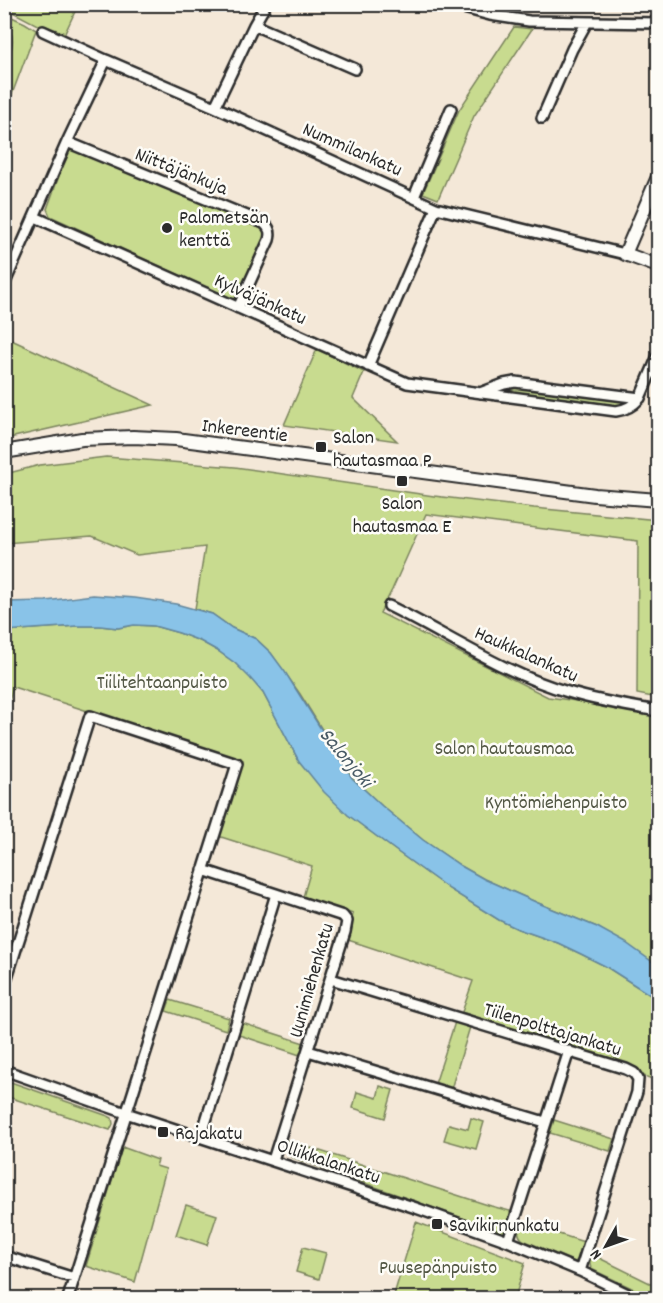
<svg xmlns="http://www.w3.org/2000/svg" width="663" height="1303" viewBox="0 0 663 1303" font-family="Dekko,sans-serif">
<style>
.green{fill:#c8db8f;stroke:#7a835d;stroke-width:1.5}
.water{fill:#89c3e8;stroke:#63869c;stroke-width:1.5}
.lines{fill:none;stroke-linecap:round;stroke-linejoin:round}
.street-casing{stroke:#2b2b2b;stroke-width:14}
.secondary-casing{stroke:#2b2b2b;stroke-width:16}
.street{stroke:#fdfcf7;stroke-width:9}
.secondary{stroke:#fdfcf7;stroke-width:12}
.poi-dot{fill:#2b2b2b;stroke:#fdfcf7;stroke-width:2}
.labels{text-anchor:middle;stroke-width:5;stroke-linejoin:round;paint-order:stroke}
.street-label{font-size:20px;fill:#2b2b2b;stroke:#fdfcf7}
.poi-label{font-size:20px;fill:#2b2b2b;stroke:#fdfcf7;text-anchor:start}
.park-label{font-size:20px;fill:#525744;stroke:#fdfcf7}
.water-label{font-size:21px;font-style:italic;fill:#475964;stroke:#fdfcf7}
</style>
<rect width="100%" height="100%" fill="#f4e8d8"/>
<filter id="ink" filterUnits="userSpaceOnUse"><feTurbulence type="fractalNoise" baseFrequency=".0167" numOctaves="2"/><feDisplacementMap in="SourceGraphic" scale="12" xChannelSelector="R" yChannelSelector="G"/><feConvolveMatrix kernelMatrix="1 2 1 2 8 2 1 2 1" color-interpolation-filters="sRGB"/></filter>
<g filter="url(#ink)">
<path class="green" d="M4,5H78L65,33L46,26L43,28L5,8Z
M5,14L25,23L36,30L5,113C4,100 3,86 5,73C8,54 20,39 5,23Z
M514,27L532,29L474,116L438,199L423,193L459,110Z
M71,150H76L264,230L266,237L239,295L236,298H230L50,216L47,209L67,154Z
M5,337L153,405L5,439Z
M317,349L364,372L353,398L397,441L284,425Z
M504,384L640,398L625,410L479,394Z
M106,457L235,467L434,496L534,508L658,520V698L637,694L638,541L426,514L392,590L380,613L548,697L584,702L658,716V966L597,927L538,903L484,879L461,866L423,840L382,806L352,778L300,694L271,653L256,639L232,628L212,614L195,609L205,547L137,555L92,536L5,543V474L40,465Z
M134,625L154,626L179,633L200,641L218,651L235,663L250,677L263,693L299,761L348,815L399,853L449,889L499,920L518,929L558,943L581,954L605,966L658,1000V1081L462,1012L473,981L348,940L353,914L303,897L312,866L218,836L243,761L13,687L5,715V631L77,626H100L118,628Z
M170,1000L229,1018L226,1030L166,1011Z
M455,1022L470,1027L451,1089L435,1084Z
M242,1023L304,1043L300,1055L239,1035Z
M5,1080L108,1116L112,1118L113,1124L110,1130L5,1096Z
M380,1086L393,1090L385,1118L353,1108L357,1092L377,1098Z
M471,1118L484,1122L476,1149L444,1140L449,1124L468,1129Z
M554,1120L614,1139L610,1151L550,1133Z
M286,1140L491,1206L510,1211L511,1217L507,1230L502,1232L291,1157L285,1148Z
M122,1147L158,1160L156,1166L166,1169L135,1282L86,1266Z
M186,1205L217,1215L207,1245L176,1235Z
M416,1222L525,1263L515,1298H393Z
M521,1222L584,1242L580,1257L575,1262L523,1240C517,1235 518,1230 521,1222Z
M303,1247L326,1253L319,1279L296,1272Z
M591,1254L658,1287V1298H653L591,1269L589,1260Z"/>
<path class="water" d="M93,595L135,598L176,604L212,614L232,628L256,639L271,653L285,672L352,778L382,806L423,840L461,866L484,879L538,903L597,927L626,943L658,966V1000L605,966L581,954L558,943L518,929L499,920L449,889L399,853L348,815L324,792L299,761L263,693L250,678L235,663L218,651L200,641L179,633L154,626L134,625L118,628L100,626H77L5,631V602L46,601Z"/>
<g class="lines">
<g class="street-casing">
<path id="street" d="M448,4L490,15L529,21L658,23
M254,25L355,69
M43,31L106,60L215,107L436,208L625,254
M215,107L254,25L266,4
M542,118L572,49L587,22
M67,142L264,223C270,228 271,233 269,240L238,308
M414,197L451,109
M35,217L407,383L616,411C626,410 633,406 640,398L658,356
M4,285L67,142L106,60
M368,366L436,208
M480,393L504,384L515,382L640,398
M389,606C448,635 505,674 568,692C597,701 628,706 658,711
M203,870L343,916L347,921L345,932L273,1160
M331,979L626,1069L634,1073L638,1079L637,1092L580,1271
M4,987L90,716L237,764L68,1298
M308,1051L545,1122
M4,1070L126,1113L416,1208L508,1241L580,1271L636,1298
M201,1137L276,894
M508,1241L569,1051
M4,1256L74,1278"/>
</g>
<g class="secondary-casing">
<path id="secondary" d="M658,177L625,254L658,266
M4,452L82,439L133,437L176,439L595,495L658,500"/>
</g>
<use href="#street" class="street"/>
<use href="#secondary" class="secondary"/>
</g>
</g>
<g class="poi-dot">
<circle cx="167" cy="228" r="6"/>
<rect x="315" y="441" width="12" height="12" rx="3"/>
<rect x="396" y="475" width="12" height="12" rx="3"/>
<rect x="157" y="1126" width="12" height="12" rx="3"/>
<rect x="431" y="1218" width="12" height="12" rx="3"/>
</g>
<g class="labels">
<g class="street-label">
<text transform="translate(353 148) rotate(24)" y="7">Nummilankatu</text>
<text transform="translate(182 170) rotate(22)" y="7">Niittäjänkuja</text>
<text transform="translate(261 298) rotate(24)" y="7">Kylväjänkatu</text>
<text transform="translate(245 429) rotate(7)" y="7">Inkereentie</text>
<text transform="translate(527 653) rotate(24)" y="7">Haukkalankatu</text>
<text transform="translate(310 980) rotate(-74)" y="7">Uunimiehenkatu</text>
<text transform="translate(553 1028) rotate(17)" y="7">Tiilenpolttajankatu</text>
<text transform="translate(329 1160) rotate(18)" y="7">Ollikkalankatu</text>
</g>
<g class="poi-label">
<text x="179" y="223">Palometsän<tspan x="179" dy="23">kenttä</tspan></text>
<text x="333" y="443">Salon<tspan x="333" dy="23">hautasmaa P</tspan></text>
<text x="402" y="509" text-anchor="middle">Salon<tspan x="402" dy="23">hautasmaa E</tspan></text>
<text x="175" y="1139">Rajakatu</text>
<text x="449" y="1231">Savikirnunkatu</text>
</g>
<g class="park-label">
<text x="162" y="688">Tiilitehtaanpuisto</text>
<text x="504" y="754">Salon hautausmaa</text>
<text x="556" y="808">Kyntömiehenpuisto</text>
<text x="438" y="1273">Puusepänpuisto</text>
</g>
<g class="water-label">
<text transform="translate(347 757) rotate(50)" y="7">Salonjoki</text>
</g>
</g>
<rect width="663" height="1303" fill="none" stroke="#fdfcf7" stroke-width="24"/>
<rect x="12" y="12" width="639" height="1279" fill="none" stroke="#2b2b2b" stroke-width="2" filter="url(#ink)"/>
<g transform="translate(606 1246) rotate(230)" stroke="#fdfcf7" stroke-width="4.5" paint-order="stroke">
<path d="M0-4.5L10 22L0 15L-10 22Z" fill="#2b2b2b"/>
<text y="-9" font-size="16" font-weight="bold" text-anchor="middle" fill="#2b2b2b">N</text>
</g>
</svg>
